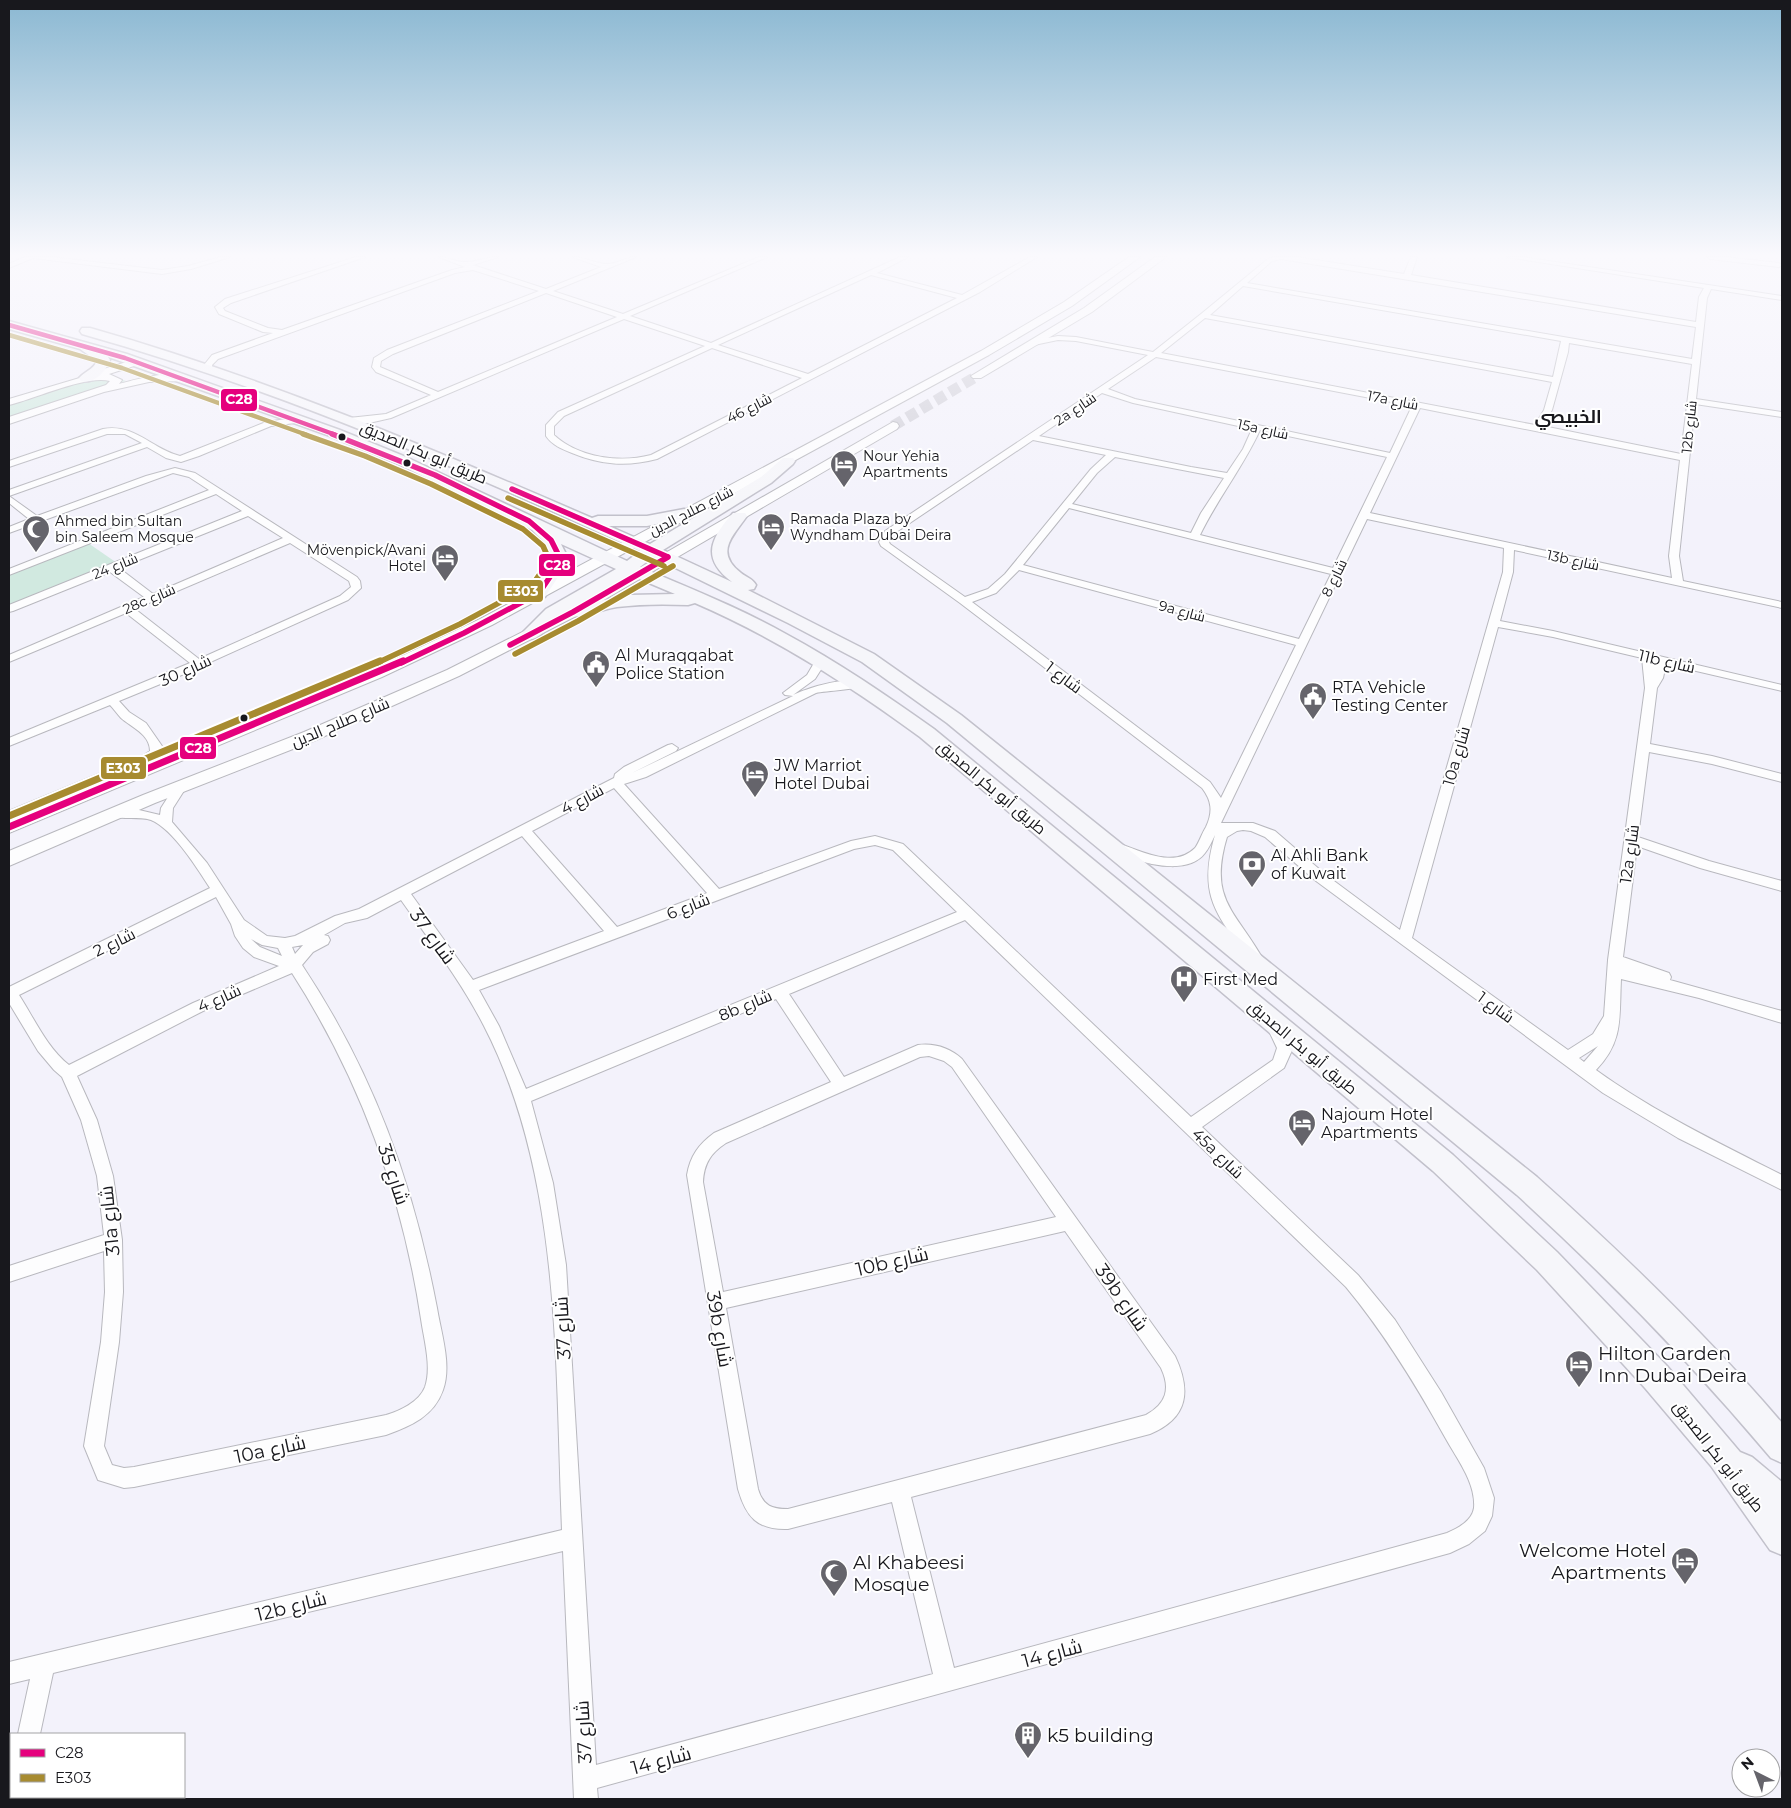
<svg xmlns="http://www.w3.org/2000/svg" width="1791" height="1808" viewBox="0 0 1791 1808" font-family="Montserrat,Cairo,sans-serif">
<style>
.green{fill:#d1e9e0}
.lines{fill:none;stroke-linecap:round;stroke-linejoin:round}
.secondary-tunnel{stroke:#d2d1da;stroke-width:11;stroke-dasharray:11 5.5;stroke-linecap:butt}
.minor-casing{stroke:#b8b8be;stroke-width:2}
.tertiary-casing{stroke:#b8b8be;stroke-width:2}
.secondary-casing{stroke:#b8b8be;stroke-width:2}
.primary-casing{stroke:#c2c1cb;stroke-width:3}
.minor{fill:#fdfdfe;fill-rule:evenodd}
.tertiary{fill:#fdfdfe;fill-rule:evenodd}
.secondary{fill:#fdfdfe;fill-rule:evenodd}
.primary{fill:#f6f6fa;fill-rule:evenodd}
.bus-1-far2-casing{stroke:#fff;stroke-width:6}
.bus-1-far1-casing{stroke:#fff;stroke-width:8}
.bus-1-casing{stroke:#fff;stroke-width:11}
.bus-2-far2-casing{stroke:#fff;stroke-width:6}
.bus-2-far1-casing{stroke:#fff;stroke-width:8}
.bus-2-casing{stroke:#fff;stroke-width:11}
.bus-1-far2{stroke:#e5007d;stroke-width:4.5}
.bus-1-far1{stroke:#e5007d;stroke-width:5.5}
.bus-1{stroke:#e5007d;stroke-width:7}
.bus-2-far2{stroke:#a78b30;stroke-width:4.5}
.bus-2-far1{stroke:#a78b30;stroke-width:5.5}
.bus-2{stroke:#a78b30;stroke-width:7}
.bus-dot{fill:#18181d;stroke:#fff;stroke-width:2}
.labels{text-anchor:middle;stroke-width:4;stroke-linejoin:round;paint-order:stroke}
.far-street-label{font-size:14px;fill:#18181d;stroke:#fff}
.far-poi-label{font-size:14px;fill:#18181d;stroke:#fff;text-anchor:start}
.street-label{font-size:16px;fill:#18181d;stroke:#fff}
.poi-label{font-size:16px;fill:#18181d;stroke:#fff;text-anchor:start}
.far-district-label{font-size:18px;font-weight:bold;fill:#18181d;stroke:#fff}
.near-street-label{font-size:19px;fill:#18181d;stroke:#fff}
.near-poi-label{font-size:19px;fill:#18181d;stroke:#fff;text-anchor:start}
.line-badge{stroke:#fff;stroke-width:2}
.badge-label{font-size:14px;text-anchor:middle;font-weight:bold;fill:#fff}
</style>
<rect width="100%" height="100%" fill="#f3f2fb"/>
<path class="green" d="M105,373L126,381L9,420V403Z
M88,543L117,563L9,607V575Z"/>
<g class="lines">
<path class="secondary-tunnel" d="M893,426L977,376"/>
<g class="minor-casing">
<path id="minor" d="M25,257H51L162,270L188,266L221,257H230L191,269L162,274L33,258L9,268V264Z
M356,257H365L231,303L223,308L225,311L268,328L282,330L452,270L465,267L439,257C448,257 457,263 466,262C477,262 487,257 498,257L473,265L546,289L601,267L573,257C584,257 600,265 609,264C619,263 626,257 636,257L553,291L623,314L759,257H767L630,316L711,343L900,257H908L877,273L962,295L1030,257H1037L980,292L657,459C627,467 601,465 572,453C562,449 552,445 546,436V425L558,412L705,346L624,319L391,418L369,423H346L345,421L349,418L386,414L431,395L376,372L372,367L374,358L387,350L539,291L473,270L455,273L218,359L212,365V371H206L204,365L212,355L273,333L263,332L219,314L215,307L225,299ZM871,275L957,298L808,374L718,345ZM546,293L617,317L438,392L380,367L381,361L393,354ZM712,348L802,378L651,455C620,463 579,458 554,435V426L564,416Z
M1274,257H1297L1404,274L1411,257H1417L1411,275L1696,322L1699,297L1704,288L1507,257H1522L1782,296V300L1711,289L1707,298L1696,399L1782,412V417L1695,404L1679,556L1683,581L1782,602V608L1514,550L1513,572L1500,621L1553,631L1782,685V691L1666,664L1663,678L1657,688L1650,744L1712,756L1782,774V782L1712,764L1649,752L1638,837L1709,861L1782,881V891L1700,868L1637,846L1623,957L1669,973L1671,977L1670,980L1782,1011V1023L1699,998L1621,979C1619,1017 1624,1041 1596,1070C1654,1112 1719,1143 1782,1175V1190L1678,1138L1603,1093L1316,881L1265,837L1251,831L1243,830L1237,831L1227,837C1208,900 1236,911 1263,959L1261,963L1256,964L1251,963C1217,914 1197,897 1215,835C1212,841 1209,848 1205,853C1190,873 1154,866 1134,859C1127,857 1117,855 1113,849L1115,846L1120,844C1142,851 1174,869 1195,848C1199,843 1202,833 1206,827C1213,812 1212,801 1202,788L960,603L881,546L879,542L885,531L1148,355L1076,341L1058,340L1034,345H1031V341L1058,336L1076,337L1153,352L1201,314L1268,259ZM1281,259L1696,327L1692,359L1247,283L1272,261ZM1243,286L1561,341L1553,377L1210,315ZM1205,318L1552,382L1544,410L1535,425L1161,353ZM1569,343L1692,364L1681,454L1543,426L1552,410L1568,352ZM1156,357L1412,406L1390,453L1135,399L1108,389ZM1102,393L1133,403L1252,429L1243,449L1227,473L1191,467L1039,436ZM1420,408L1680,460L1669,556L1672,578L1370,513ZM1260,430L1387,457L1333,568L1200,535C1218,498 1243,467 1260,430ZM1033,440L1106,455L1091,469L1005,574L988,589L965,597L890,544L889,542L892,535ZM1115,457L1224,478L1201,513L1191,533L1072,504L1097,473ZM1069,508L1331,574L1299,639L1023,565ZM1367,519L1504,548L1503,572L1400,930L1326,875L1275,831L1253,823H1221ZM1019,570L1296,645L1221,798L1210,782L972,602L996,593ZM1498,627L1553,637L1642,658L1645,688L1608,960L1604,1016L1593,1034L1568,1050L1412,938ZM1598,1046L1584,1062L1579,1058Z
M1707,257H1725L1779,263L1782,265L1779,267L1710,259Z
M300,417L304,420L303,422L271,426L199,456L181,462L166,458L147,447L9,496V490L142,443L125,434H107L9,467V461L103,429C134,423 152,449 180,456L266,422Z
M175,468L195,473L357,577L360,581L361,588L348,600L175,678L119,701L129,712L146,723L162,746L160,755L152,761L9,820V811L144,755L150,751C150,734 131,727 121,718C117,714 114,709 110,705L9,746V738L190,663L126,613L9,662V655L144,597L110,572L13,611L9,612V605L242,511L216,494L9,575V569L209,490L189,477L173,473L9,533V527L29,519L9,503V496L37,516L146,476ZM248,516L283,538L153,594L119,568ZM290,543L349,581L351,587L340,596L199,659L135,609Z
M821,657L827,660L815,679L793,695C807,688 854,673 866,685C861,689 825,691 816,693L646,777L624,784L719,889L851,841L875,836L903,844L1191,1117L1273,1060L1277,1048L1268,1029L1271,1025L1276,1023L1281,1025L1293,1048L1284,1068L1202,1127L1358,1275L1395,1320L1441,1392L1484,1468L1494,1498L1492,1516L1485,1531L1469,1544L1450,1553L597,1788L598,1799H574L563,1551L53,1673L40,1734H18L30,1679L9,1684V1662L562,1530C555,1364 562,1177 484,1026C461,981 430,941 401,900L367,918L345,923L324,935L328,936L330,940L328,944L313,952L302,965C373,1072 413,1182 437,1308C441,1333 452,1365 443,1390C434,1416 411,1426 386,1435L134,1487L124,1488L98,1480L84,1446L101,1342L105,1292L104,1251L9,1282V1266L104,1235L97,1176L81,1120L62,1077L54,1070L38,1051L9,1003V987L210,888C197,868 173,829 151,820C138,816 124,820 111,816L110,813L111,810H139L160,815L161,808L177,783H185L187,786L173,808L172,822L207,863L244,920L267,936L285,938L295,936L335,916L359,909L614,778L615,774L624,767L668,745L672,744L678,748L676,751L632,773L793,696L785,695L783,693L807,675L817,658ZM614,788L707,893L617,927L532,831ZM522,836L604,931L473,980L411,894ZM875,845L893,850L957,912L526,1089L499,1026L479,990L854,849ZM216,897L231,924L235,936L243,948L254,957L279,966L193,1003L69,1065C47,1048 34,1018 19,995ZM965,920L1346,1287C1385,1334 1416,1385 1446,1439C1457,1459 1476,1483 1474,1508C1472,1521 1458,1528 1447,1533L954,1668L911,1497L1150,1434C1189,1418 1191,1390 1175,1356L962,1059C950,1048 934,1043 918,1045L844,1077L789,994ZM251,939L262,945L278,948L282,956L260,947ZM303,945L295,954L292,947ZM292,973C360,1079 402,1194 421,1319C424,1340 432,1367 425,1387C419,1402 400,1411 386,1415L134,1467L124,1468L112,1465L104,1446L119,1342L123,1292L122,1240L113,1176L97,1120L77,1076L203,1011ZM776,999L831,1082L714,1133C699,1144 690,1156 687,1175L738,1489C746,1517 757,1530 788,1529L892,1502L933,1674L596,1765L566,1265L553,1183L531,1101ZM929,1056L944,1061L952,1067L1056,1217L723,1292L703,1182C704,1163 711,1153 726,1143L920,1057ZM1065,1231L1161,1368C1171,1389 1166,1404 1146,1415L788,1509C772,1509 763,1506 758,1489L726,1308Z
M11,1787V1797H28L27,1799H9V1788Z"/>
</g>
<g class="tertiary-casing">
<path id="tertiary" d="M136,359L141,362L140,364L109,374L122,380L119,384C134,380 176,368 188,378L183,381L149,382L104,392L9,424V417L106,385L110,381C85,375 35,399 9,405V399L93,374L94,372Z"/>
</g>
<g class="secondary-casing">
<path id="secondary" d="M1129,257H1140L1072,306L989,355L492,625L382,677L9,833V820L370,671L480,619L981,351L1064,302Z
M1155,257H1166L1092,312L981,378H973L971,376L1084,308Z
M893,422L897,423L899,426L897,429L578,615L459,676L316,740L155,803L9,866V851L143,795L304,732L447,670L568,609Z"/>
</g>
<g class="primary-casing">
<path id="primary" d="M9,321L127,354L340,430L406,457L627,561L640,551C459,468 274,388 82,334L80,331L82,328H90C263,377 428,447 592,518L598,516H647L684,509L690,511L692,514L690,517L647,526H609L650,544L761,477L783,458H793L795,461L793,464L771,483L663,550L732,582C700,558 711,538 733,513H745L747,516C733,536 714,552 741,573C746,577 753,579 756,585L754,589L748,590L874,654L961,715L1537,1177C1623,1254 1707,1335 1782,1423V1463L1771,1458C1692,1364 1607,1277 1517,1195L947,723L862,662L788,623L653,557L640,567C689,588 740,608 786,634C838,662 886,695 934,729L1453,1155L1557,1252L1667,1366L1740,1452L1752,1457L1782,1482V1555L1770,1550L1711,1466L1645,1388L1537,1270L1433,1171L920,737C849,685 776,638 695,603L688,605C664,604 641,604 617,607C603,609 580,619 567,616L565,613C551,621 541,643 524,639L521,635L524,631L546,609L616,569L561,544L567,556L564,568L545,597H533L530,593L548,568L551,556L544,542L532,530L396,463L330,436L117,360L108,357L110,360C106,371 95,384 81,381L79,378C85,371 93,370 97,361L80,349L9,329ZM630,575L675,594L630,595L578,605Z"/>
</g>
<use href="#minor" class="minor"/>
<use href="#tertiary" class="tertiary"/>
<use href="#secondary" class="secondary"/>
<use href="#primary" class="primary"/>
<g class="bus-1-far2-casing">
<path id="bus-1-far2" d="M9,325L125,358L336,435"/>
</g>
<g class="bus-1-far1-casing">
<path id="bus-1-far1" d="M332,434L435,475L529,521L551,540L559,556L556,568L539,593L464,633L401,663
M512,489L668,557
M510,645L573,612L668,557"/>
</g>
<g class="bus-1-casing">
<path id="bus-1" d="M9,827L403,661"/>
</g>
<g class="bus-2-far2-casing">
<path id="bus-2-far2" d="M9,335L122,368L307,435"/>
</g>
<g class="bus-2-far1-casing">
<path id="bus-2-far1" d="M303,434L365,456L431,484L523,529L543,546L548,557L547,564L532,585L460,624L377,663
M508,498L664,566
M515,654L578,621L673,566"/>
</g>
<g class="bus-2-casing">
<path id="bus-2" d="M9,816L380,661"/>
</g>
<use href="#bus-1-far2" class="bus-1-far2"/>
<use href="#bus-1-far1" class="bus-1-far1"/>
<use href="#bus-1" class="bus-1"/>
<use href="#bus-2-far2" class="bus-2-far2"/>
<use href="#bus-2-far1" class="bus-2-far1"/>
<use href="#bus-2" class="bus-2"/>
</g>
<linearGradient id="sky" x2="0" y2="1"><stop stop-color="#8bb8d2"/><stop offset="0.5" stop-color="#faf9fd"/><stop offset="1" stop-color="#faf9fd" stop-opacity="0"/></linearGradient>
<rect width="1791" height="510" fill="url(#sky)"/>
<defs>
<g id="hotel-pin" transform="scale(1.4375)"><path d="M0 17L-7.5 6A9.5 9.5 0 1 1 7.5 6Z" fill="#65646b" stroke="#fff"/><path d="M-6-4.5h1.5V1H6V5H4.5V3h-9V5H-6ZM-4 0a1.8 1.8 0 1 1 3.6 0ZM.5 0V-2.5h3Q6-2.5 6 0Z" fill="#fff"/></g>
<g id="mosque-pin" transform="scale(1.4375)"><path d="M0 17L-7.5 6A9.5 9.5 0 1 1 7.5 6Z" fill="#65646b" stroke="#fff"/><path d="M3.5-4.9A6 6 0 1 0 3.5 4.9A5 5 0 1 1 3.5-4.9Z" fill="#fff"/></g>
<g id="civic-pin" transform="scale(1.4375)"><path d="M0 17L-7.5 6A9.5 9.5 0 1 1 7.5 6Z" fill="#65646b" stroke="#fff"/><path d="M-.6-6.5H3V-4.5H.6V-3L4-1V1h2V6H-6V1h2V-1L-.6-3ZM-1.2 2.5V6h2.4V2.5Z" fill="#fff"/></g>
<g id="bank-pin" transform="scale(1.4375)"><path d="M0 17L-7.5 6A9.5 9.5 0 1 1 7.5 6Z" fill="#65646b" stroke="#fff"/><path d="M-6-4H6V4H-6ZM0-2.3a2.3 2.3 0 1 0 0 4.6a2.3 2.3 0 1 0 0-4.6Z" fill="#fff"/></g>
<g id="hospital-pin" transform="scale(1.4375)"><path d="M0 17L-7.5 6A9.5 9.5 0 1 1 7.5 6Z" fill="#65646b" stroke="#fff"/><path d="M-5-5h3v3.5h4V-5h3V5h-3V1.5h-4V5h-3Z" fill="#fff"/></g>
<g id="building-pin" transform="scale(1.4375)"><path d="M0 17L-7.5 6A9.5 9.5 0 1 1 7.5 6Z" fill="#65646b" stroke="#fff"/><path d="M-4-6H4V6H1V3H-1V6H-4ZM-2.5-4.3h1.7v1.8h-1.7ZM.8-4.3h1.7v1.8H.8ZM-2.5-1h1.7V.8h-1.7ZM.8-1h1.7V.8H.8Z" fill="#fff"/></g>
</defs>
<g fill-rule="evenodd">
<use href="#hotel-pin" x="844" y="464"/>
<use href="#hotel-pin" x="771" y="527"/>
<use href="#mosque-pin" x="36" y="529"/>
<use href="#hotel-pin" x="445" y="558"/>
<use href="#civic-pin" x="596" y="664"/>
<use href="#civic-pin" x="1313" y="696"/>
<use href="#hotel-pin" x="755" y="774"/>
<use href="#bank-pin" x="1252" y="864"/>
<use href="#hospital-pin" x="1184" y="979"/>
<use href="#hotel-pin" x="1302" y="1123"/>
<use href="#hotel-pin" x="1579" y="1364"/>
<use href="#hotel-pin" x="1685" y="1561"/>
<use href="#mosque-pin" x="834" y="1573"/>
<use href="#building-pin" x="1028" y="1735"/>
</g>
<g class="bus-dot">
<circle cx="342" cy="437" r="4.5"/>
<circle cx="407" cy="463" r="4.5"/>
<circle cx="244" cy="718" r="4.5"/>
</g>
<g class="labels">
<g class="far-street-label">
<text transform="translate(1393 400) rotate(11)" y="5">17a شارع</text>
<text transform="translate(749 408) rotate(-27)" y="5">شارع 46</text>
<text transform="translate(1075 409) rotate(-34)" y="5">2a شارع</text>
<text transform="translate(1689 427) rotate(-84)" y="5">12b شارع</text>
<text transform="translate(1263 429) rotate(12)" y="5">15a شارع</text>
<text transform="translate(691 511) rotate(-27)" y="5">شارع صلاح الدين</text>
<text transform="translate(1573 560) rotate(12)" y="5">13b شارع</text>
<text transform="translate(115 566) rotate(-22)" y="5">شارع 24</text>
<text transform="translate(1334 578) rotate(-64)" y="5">شارع 8</text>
<text transform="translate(149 599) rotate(-23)" y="5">28c شارع</text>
<text transform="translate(1182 611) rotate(15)" y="5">9a شارع</text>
</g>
<g class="far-poi-label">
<text x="863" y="461">Nour Yehia<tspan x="863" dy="16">Apartments</tspan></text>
<text x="790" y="524">Ramada Plaza by<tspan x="790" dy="16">Wyndham Dubai Deira</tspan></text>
<text x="55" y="526">Ahmed bin Sultan<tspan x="55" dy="16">bin Saleem Mosque</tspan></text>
<text x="426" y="555" text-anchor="end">Mövenpick/Avani<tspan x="426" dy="16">Hotel</tspan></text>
</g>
<g class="street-label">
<text transform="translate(424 452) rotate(23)" y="6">طريق أبو بكر الصديق</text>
<text transform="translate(1667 661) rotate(13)" y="6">11b شارع</text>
<text transform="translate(185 670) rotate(-24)" y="6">شارع 30</text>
<text transform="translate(1064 677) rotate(37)" y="6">شارع 1</text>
<text transform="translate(340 722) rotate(-23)" y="6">شارع صلاح الدين</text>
<text transform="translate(1456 756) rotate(-74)" y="6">10a شارع</text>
<text transform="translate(992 787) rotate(40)" y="6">طريق أبو بكر الصديق</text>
<text transform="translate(582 799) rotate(-28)" y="6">شارع 4</text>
<text transform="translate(1629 854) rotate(-82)" y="6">12a شارع</text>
<text transform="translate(688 906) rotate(-21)" y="6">شارع 6</text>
<text transform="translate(114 942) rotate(-26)" y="6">شارع 2</text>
<text transform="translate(219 998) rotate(-24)" y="6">شارع 4</text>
<text transform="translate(745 1005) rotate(-23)" y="6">8b شارع</text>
<text transform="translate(1496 1007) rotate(36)" y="6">شارع 1</text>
<text transform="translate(1303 1047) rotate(40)" y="6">طريق أبو بكر الصديق</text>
<text transform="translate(1218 1153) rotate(44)" y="6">45a شارع</text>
<text transform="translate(1719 1456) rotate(52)" y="6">طريق أبو بكر الصديق</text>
</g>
<g class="poi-label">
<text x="615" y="661">Al Muraqqabat<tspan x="615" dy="18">Police Station</tspan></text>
<text x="1332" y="693">RTA Vehicle<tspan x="1332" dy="18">Testing Center</tspan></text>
<text x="774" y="771">JW Marriot<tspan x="774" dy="18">Hotel Dubai</tspan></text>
<text x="1271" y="861">Al Ahli Bank<tspan x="1271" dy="18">of Kuwait</tspan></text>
<text x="1203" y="985">First Med</text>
<text x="1321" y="1120">Najoum Hotel<tspan x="1321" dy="18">Apartments</tspan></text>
</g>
<g class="far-district-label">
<text x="1568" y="423">الخبيصي</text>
</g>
<g class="near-street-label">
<text transform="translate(433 936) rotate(54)" y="7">شارع 37</text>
<text transform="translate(394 1174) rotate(72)" y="7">شارع 35</text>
<text transform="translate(109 1221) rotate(-96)" y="7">31a شارع</text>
<text transform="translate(892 1261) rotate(-13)" y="7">10b شارع</text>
<text transform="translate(1122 1297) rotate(55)" y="7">39b شارع</text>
<text transform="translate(562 1328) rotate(-93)" y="7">شارع 37</text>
<text transform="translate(720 1329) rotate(80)" y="7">39b شارع</text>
<text transform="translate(270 1449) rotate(-12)" y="7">10a شارع</text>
<text transform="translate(291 1606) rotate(-14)" y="7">12b شارع</text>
<text transform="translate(1052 1653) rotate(-15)" y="7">شارع 14</text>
<text transform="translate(583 1732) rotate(-93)" y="7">شارع 37</text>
<text transform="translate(661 1760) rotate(-15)" y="7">شارع 14</text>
</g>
<g class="near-poi-label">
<text x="1598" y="1360">Hilton Garden<tspan x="1598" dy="22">Inn Dubai Deira</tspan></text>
<text x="1666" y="1557" text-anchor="end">Welcome Hotel<tspan x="1666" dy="22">Apartments</tspan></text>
<text x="853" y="1569">Al Khabeesi<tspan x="853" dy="22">Mosque</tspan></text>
<text x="1047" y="1742">k5 building</text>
</g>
</g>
<g class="line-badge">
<rect x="220" y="388" width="38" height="24" rx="5" fill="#e5007d"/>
<rect x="538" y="553" width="38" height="24" rx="5" fill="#e5007d"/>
<rect x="497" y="579" width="47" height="24" rx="5" fill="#a78b30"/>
<rect x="179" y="736" width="38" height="24" rx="5" fill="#e5007d"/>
<rect x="100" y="756" width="47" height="24" rx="5" fill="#a78b30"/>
</g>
<g class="badge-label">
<text x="239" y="404">C28</text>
<text x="557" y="570">C28</text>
<text x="521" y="596">E303</text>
<text x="198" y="753">C28</text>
<text x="123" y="773">E303</text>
</g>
<rect width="1791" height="1808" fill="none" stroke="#18181d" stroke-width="20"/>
<rect x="10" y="1733" width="175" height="65" fill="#ffffff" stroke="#a3a3a5"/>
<rect x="20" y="1749" width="25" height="8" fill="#e5007d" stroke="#a3a3a5"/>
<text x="55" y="1758" font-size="15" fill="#18181d">C28</text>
<rect x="20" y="1774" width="25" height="8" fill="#a78b30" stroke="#a3a3a5"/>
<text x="55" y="1783" font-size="15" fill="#18181d">E303</text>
<g transform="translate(1756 1773) rotate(318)"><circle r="24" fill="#ffffff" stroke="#a3a3a5"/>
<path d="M0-4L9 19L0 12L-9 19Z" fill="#65646b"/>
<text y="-8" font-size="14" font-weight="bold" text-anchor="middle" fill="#18181d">N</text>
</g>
</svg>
